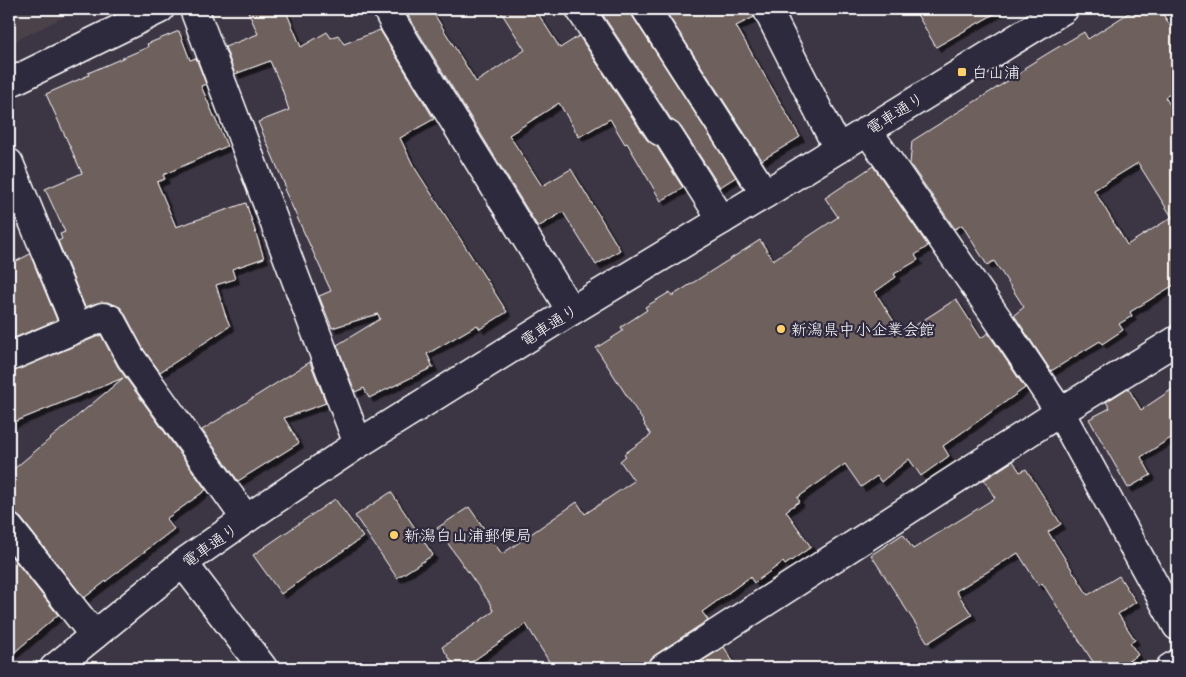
<svg xmlns="http://www.w3.org/2000/svg" width="1186" height="677" viewBox="0 0 1186 677" font-family="Sriracha,'Klee One',sans-serif">
<style>
.built{fill:#4b424a}
.building{fill:#6e605c;stroke:#fff;fill-rule:evenodd;filter:url(#shadow)}
.lines{fill:none;stroke-linecap:round;stroke-linejoin:round}
.street-casing{stroke:#fff;stroke-width:31}
.secondary-casing{stroke:#fff;stroke-width:31}
.street{stroke:#2f2a3d;stroke-width:28}
.secondary{stroke:#2f2a3d;stroke-width:28}
.poi-dot{fill:#ffd166;stroke:#2f2a3d;stroke-width:2}
.labels{text-anchor:middle;stroke-width:4.5;stroke-linejoin:round;paint-order:stroke}
.poi-label{font-size:16px;fill:#fff;stroke:#2f2a3d;text-anchor:start}
.street-label{font-size:16px;fill:#fff;stroke:#2f2a3d}
</style>
<defs>
<filter id="shadow"><feDropShadow dx="4.5" dy="4.5" stdDeviation="0" flood-color="#0009"/></filter>
</defs>
<rect width="100%" height="100%" fill="#3c3543"/>
<filter id="ink" filterUnits="userSpaceOnUse"><feTurbulence type="fractalNoise" baseFrequency=".02" numOctaves="2"/><feDisplacementMap in="SourceGraphic" scale="10" xChannelSelector="R" yChannelSelector="G"/><feConvolveMatrix kernelMatrix="1 2 1 2 8 2 1 2 1" color-interpolation-filters="sRGB"/></filter>
<g filter="url(#ink)">
<path class="built" d="M9,9H80L9,44Z"/>
<path class="building" d="M247,9H285L301,47L327,32L331,38L338,35L344,44L380,30L434,119L400,138L413,165L507,312L480,329L477,325L427,354L433,367L369,398L364,388L355,392L337,345L380,319L378,314L332,328L319,296L331,291L284,189L286,188L258,122L289,110L281,86L270,61L235,74L225,47L258,34Z
M404,9H431L476,82L525,50L499,9H535L560,48L579,36L647,140L657,147L683,188L661,201L627,143L625,144L610,119L579,137L559,103L509,135L542,186L571,169L620,250L596,265L563,212L538,227Z
M599,9H631L633,17L736,177L720,187L681,127L671,119Z
M664,9H751L754,17L736,26L800,137L762,160Z
M914,9H1003L936,47Z
M1135,9H1160L1177,37V90L1165,97L1177,116V283L1130,312L1132,316L1119,324L1123,330L1102,344L1100,341L1051,371L1014,315L1024,307L994,261L987,265L962,225L955,229L910,164L912,141L1025,70L1024,68L1050,52L1084,32L1088,39ZM1138,163L1172,217L1127,245L1094,190Z
M179,31L190,60L196,58L206,84L201,86L227,146L163,175L165,179L157,182L176,227L246,203L264,258L232,269L235,279L216,285L225,314L230,326L160,372L144,350L124,312L120,307L107,302L97,303L85,307L58,241L62,239L60,234L65,232L45,189L82,173L46,94L89,75L88,73L148,47L147,44Z
M873,166L928,246L915,255L918,260L894,274L896,277L875,292L902,334L956,299L981,338L988,333L1025,388L943,446L949,456L921,476L909,459L881,482L877,476L861,487L845,464L797,498L800,501L786,511L811,547L785,565L783,562L754,583L750,577L702,612L708,620L655,655L649,660L647,668H553L526,624L463,668H456L442,647L494,611L491,607L492,606L437,528L469,507L502,554L577,502L585,514L634,481L620,461L626,456L624,454L651,435L644,425L645,424L596,348L623,331L621,327L647,310L645,307L670,292L672,296L760,240L773,260L838,217L825,198Z
M30,254L57,320L9,340V265Z
M101,335L118,367L206,490L166,519L174,529L84,598L21,518L15,514L9,513V473L123,378L9,424V372L15,371Z
M310,362L326,403L284,418L299,443L238,481L202,430Z
M1177,386V434L1141,457L1151,475L1128,488L1089,419L1110,408L1106,402L1128,388L1141,410Z
M1013,461L1020,472L1026,469L1061,524L1048,532L1088,595L1119,576L1136,602L1118,614L1135,640L1130,643L1138,655L1117,668H1097L1042,583L1039,586L1018,553L956,591L972,615L928,643L871,555L903,534L913,549L995,498L984,480Z
M391,492L433,555L397,578L355,516Z
M335,499L363,537L281,594L253,555Z
M9,553L58,615L9,657Z
M724,647L737,668H691Z"/>
<g class="lines">
<g class="street-casing">
<path id="street" d="M194,9L358,444
M387,9L395,25L571,311
M580,9L660,131L668,135L722,220
M646,9L765,194
M867,130L997,318L1060,412L1177,626
M9,163L77,328
M9,357L103,317L110,319L131,358L246,519
M9,528L94,635
M663,668L1060,412L1177,340
M1170,668L1177,664"/>
</g>
<g class="secondary-casing">
<path id="secondary" d="M767,9L838,149
M9,83L160,9
M183,563L263,668
M54,668L183,563L246,519L358,444L571,311L765,194L1064,9"/>
</g>
<use href="#street" class="street"/>
<use href="#secondary" class="secondary"/>
</g>
</g>
<g class="poi-dot">
<rect x="957" y="67" width="10" height="10" rx="2.5"/>
<circle cx="781" cy="329" r="5"/>
<circle cx="394" cy="535" r="5"/>
</g>
<g class="labels">
<g class="poi-label">
<text x="972" y="78">白山浦</text>
<text x="791" y="335">新潟県中小企業会館</text>
<text x="404" y="541">新潟白山浦郵便局</text>
</g>
<g class="street-label">
<text transform="translate(895 113) rotate(-32)" y="6">電車通り</text>
<text transform="translate(549 325) rotate(-32)" y="6">電車通り</text>
<text transform="translate(210 545) rotate(-35)" y="6">電車通り</text>
</g>
</g>
<rect width="1186" height="677" fill="none" stroke="#2f2a3d" stroke-width="30"/>
<rect x="15" y="15" width="1156" height="647" fill="none" stroke="#fff" stroke-width="2" filter="url(#ink)"/>
</svg>
